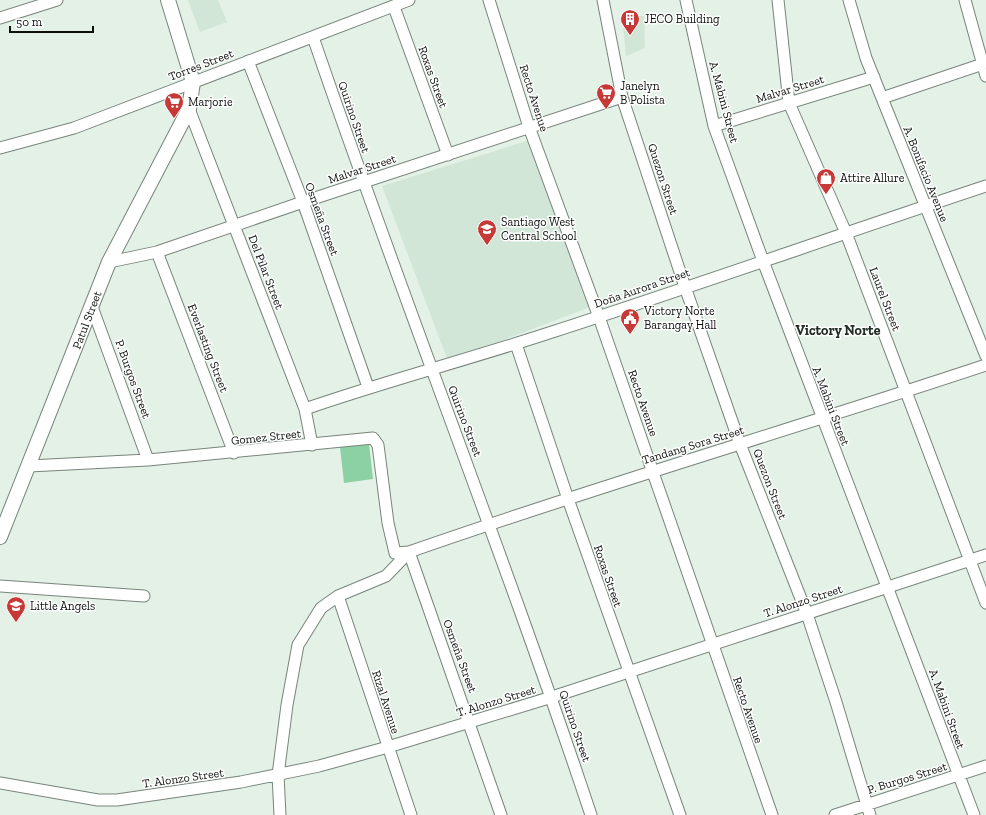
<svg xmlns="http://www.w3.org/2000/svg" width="986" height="815" viewBox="0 0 986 815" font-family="'Zilla Slab',serif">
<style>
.built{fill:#d1e6d7}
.green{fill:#8bd1a3}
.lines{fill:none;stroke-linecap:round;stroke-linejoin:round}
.minor-casing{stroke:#78847b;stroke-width:13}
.major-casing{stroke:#78847b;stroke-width:16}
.minor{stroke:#fff;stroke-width:11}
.major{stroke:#fff;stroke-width:14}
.labels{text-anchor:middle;stroke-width:3;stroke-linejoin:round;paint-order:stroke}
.poi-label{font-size:12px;fill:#0c110d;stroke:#fff;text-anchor:start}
.street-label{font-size:12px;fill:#0c110d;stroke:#fff}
.quarter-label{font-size:14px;font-weight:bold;fill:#222d25;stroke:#fff}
</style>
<rect width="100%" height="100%" fill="#e3f1e7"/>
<path class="built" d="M188,0H218L227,22L200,32Z
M622,16H644L645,48L626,56Z
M530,140L590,307L448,361L382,186Z"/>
<path class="green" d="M369,444L373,479L344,483L340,447Z"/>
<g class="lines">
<g class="minor-casing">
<path id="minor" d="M489,0L529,127L599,317L772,815
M603,0L622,97L685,287L740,444L807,614L836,702L870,815
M686,0L714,126L763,261L974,815
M778,0L789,103L846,233L986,603
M849,0L866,58L882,98L986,356
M965,0L986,76
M394,7L448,155
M0,18L57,0
M313,37C402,298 504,554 591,815
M248,61L303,202L368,387
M882,98L986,63
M189,109L305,409L312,445
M714,126L874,77
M0,148L74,128L409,0
M157,252L234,453
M109,262L157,252L303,202L622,97
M92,307L148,460
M516,344L568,499L680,815
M305,409C386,381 470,359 552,332C697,285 841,234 986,186
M29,466L148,460L373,438L378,445L388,523L395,553L409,552C600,485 794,429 986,365
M409,552L501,815
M0,586L144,596
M338,596L411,815
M0,783L98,800H117L241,782L319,766L388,747L552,697L986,555
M280,815L278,775L287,705L298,645L321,608L338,596L386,576L409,552
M835,815L986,766"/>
</g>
<g class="major-casing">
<path id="major" d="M0,537L109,262L189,109L193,82L168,0"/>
</g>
<use href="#minor" class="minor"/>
<use href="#major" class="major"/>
</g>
<defs>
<g id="building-pin" transform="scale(1)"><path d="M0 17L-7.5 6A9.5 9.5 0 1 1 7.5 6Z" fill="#c73936" stroke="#fff"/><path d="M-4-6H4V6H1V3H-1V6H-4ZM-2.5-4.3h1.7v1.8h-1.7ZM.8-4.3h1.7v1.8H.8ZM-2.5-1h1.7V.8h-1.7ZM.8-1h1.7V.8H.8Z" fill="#fff"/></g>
<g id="supermarket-pin" transform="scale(1)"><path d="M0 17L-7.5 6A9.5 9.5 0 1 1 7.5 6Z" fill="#c73936" stroke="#fff"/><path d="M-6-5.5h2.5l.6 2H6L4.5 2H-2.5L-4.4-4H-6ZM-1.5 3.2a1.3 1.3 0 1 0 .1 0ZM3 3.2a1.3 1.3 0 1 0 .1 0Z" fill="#fff"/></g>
<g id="shop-pin" transform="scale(1)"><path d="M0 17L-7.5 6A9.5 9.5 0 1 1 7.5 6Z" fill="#c73936" stroke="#fff"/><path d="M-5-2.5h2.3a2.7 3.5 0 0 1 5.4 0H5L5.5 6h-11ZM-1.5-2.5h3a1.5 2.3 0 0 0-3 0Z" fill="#fff"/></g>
<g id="school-pin" transform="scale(1)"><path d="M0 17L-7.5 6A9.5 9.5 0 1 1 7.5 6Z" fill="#c73936" stroke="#fff"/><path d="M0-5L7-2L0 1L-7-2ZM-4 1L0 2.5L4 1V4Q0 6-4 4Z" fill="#fff"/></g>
<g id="civic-pin" transform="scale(1)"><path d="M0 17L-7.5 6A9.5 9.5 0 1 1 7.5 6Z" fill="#c73936" stroke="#fff"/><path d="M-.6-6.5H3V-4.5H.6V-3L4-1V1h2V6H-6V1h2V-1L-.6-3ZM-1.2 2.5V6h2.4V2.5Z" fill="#fff"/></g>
</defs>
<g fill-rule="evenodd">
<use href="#building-pin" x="630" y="19"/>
<use href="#supermarket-pin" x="606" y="93"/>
<use href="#supermarket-pin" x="174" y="102"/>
<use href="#shop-pin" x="826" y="178"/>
<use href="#school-pin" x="487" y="229"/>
<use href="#civic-pin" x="630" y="318"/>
<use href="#school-pin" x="16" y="606"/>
</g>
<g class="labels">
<g class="poi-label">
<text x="644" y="23">JECO Building</text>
<text x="620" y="90">Janelyn<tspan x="620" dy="14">B Polista</tspan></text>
<text x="188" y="106">Marjorie</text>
<text x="840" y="182">Attire Allure</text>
<text x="501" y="226">Santiago West<tspan x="501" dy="14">Central School</tspan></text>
<text x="644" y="315">Victory Norte<tspan x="644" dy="14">Barangay Hall</tspan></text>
<text x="30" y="610">Little Angels</text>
</g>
<g class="street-label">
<text transform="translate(201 65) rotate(-21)" y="4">Torres Street</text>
<text transform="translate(433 77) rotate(70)" y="4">Roxas Street</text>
<text transform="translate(790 89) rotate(-17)" y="4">Malvar Street</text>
<text transform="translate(534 98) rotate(72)" y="4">Recto Avenue</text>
<text transform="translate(724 102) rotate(75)" y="4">A. Mabini Street</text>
<text transform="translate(354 117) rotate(71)" y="4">Quirino Street</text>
<text transform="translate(362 169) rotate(-18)" y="4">Malvar Street</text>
<text transform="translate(926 174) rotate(68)" y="4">A. Bonifacio Avenue</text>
<text transform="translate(663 179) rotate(72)" y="4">Quezon Street</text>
<text transform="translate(322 219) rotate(70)" y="4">Osmeña Street</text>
<text transform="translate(266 272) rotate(69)" y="4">Del Pilar Street</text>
<text transform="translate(642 288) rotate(-19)" y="4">Doña Aurora Street</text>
<text transform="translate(885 299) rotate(69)" y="4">Laurel Street</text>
<text transform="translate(87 320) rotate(-69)" y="4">Patul Street</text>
<text transform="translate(208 348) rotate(69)" y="4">Everlasting Street</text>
<text transform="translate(133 379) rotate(70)" y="4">P. Burgos Street</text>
<text transform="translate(643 403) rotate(71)" y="4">Recto Avenue</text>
<text transform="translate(831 406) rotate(69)" y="4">A. Mabini Street</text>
<text transform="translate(465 421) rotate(69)" y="4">Quirino Street</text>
<text transform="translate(266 437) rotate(-6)" y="4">Gomez Street</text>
<text transform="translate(693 445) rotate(-17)" y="4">Tandang Sora Street</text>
<text transform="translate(770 484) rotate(69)" y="4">Quezon Street</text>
<text transform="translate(608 576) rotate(71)" y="4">Roxas Street</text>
<text transform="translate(803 601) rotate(-18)" y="4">T. Alonzo Street</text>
<text transform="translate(460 656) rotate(70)" y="4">Osmeña Street</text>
<text transform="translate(496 701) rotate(-17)" y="4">T. Alonzo Street</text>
<text transform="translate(386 702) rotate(72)" y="4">Rizal Avenue</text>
<text transform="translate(947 709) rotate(70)" y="4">A. Mabini Street</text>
<text transform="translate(748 710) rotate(71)" y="4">Recto Avenue</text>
<text transform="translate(575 726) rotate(71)" y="4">Quirino Street</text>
<text transform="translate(183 778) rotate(-8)" y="4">T. Alonzo Street</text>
<text transform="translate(907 778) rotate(-17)" y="4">P. Burgos Street</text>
</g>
<g class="quarter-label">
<text x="838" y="335">Victory Norte</text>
</g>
</g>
<path d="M10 26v6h83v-6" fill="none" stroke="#0c110d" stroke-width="2"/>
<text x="16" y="26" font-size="12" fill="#0c110d" stroke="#ffffff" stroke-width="3" paint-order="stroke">50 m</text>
</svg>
